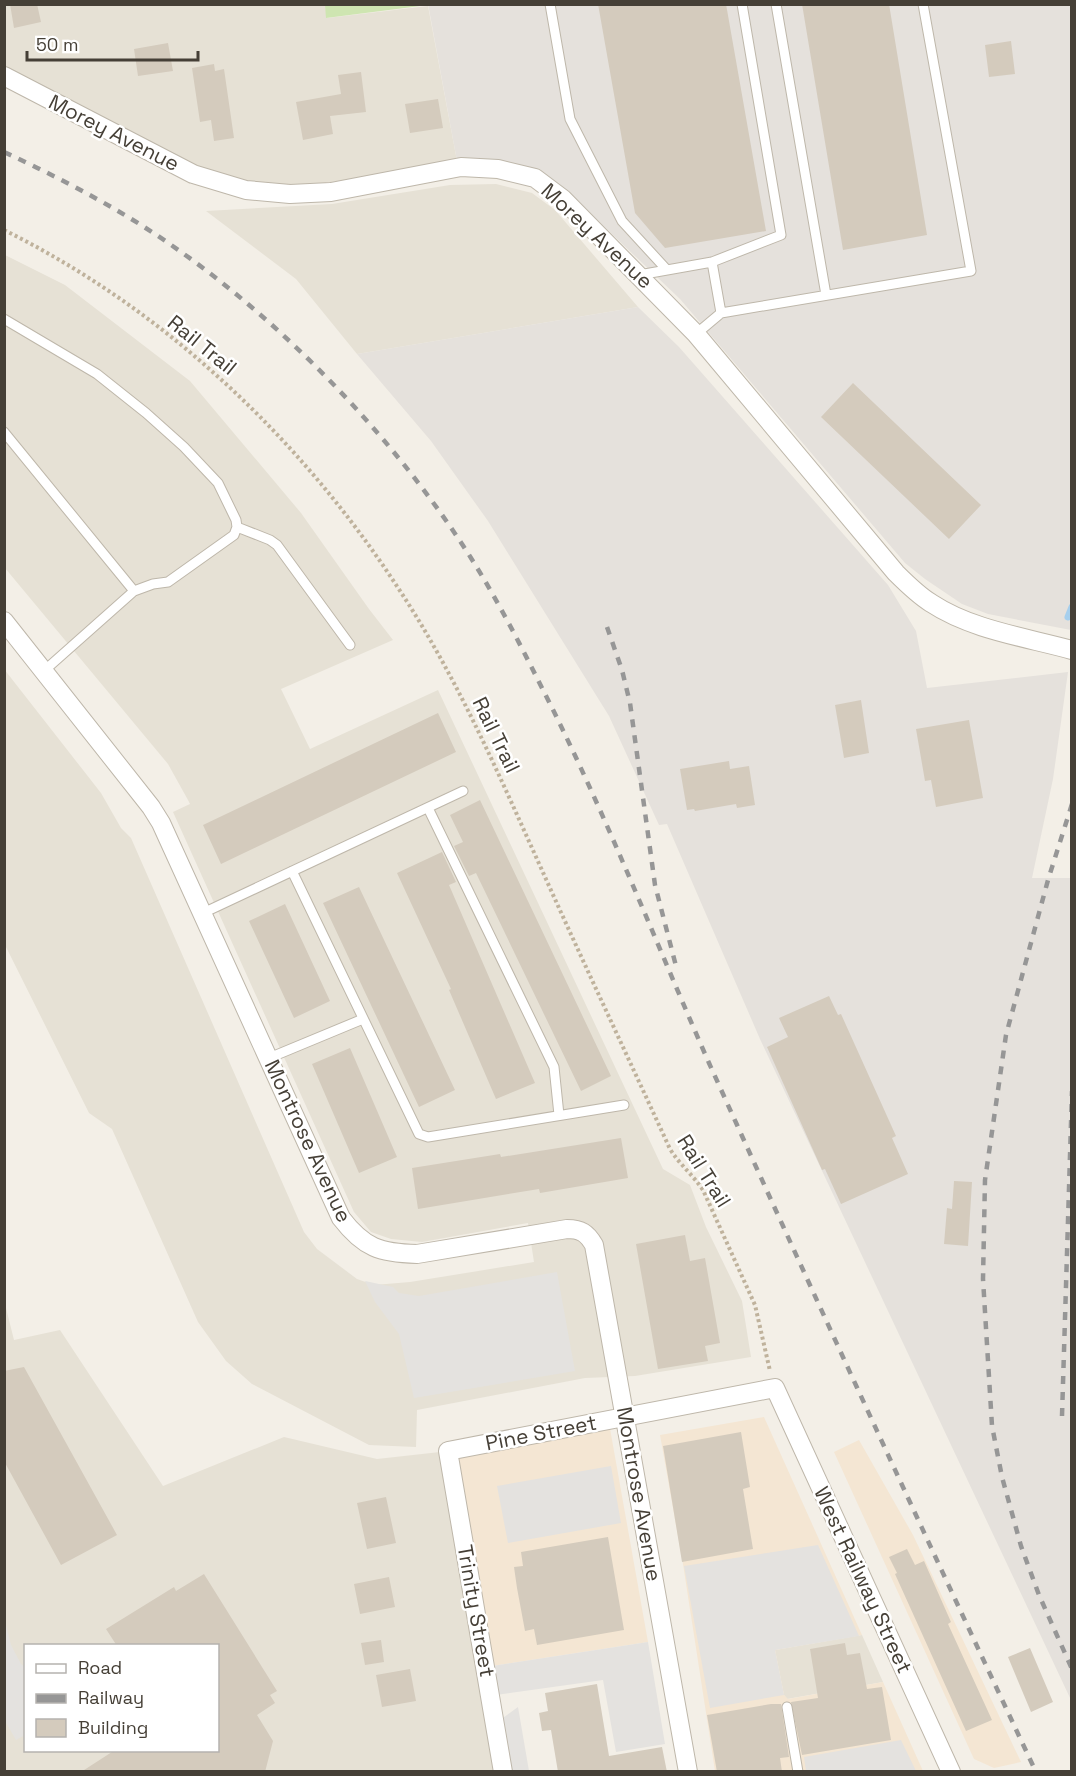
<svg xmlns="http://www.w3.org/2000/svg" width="1076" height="1776" viewBox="0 0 1076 1776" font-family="'Space Grotesk',sans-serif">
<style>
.residential{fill:#e6e1d5;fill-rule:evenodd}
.commercial{fill:#f4e6d3}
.industrial{fill:#e5e1dc}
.green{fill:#cee5b1}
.parking{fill:#e4e2df}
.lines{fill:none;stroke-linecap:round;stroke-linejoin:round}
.stream{stroke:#a6cfed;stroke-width:7}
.building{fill:#d4cbbd}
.lane-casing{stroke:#beb7aa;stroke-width:11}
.street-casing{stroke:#beb7aa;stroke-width:20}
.path{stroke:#bfb29c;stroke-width:4;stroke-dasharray:3 3;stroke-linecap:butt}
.lane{stroke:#fff;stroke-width:9}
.street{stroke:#fff;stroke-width:18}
.rail{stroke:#969696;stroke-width:4.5;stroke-dasharray:8 8;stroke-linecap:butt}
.labels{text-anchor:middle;stroke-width:5;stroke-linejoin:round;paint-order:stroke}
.street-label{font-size:21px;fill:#453f36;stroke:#fff}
</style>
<rect width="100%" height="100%" fill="#f3efe7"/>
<path class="residential" d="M325,4L327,18L428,6L457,161L325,183L283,186L246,182L195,167L5,70L4,5Z
M496,184L532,193L555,210L638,307L357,354L296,279L206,211L332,204L450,185Z
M5,255L65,285L190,381L301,513L369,609L393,640L281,689L310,749L438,690L663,1169L690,1185L706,1227L742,1301L751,1357L635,1376L585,1378L417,1410L416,1447L369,1445L252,1384L226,1361L198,1322L112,1129L89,1113L5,945L4,669L101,793L121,828L131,838L304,1232L317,1249L357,1279L374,1285L410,1282L534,1262L528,1223L422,1242L391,1239L371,1232L354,1212L173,812L190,804L188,800L168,764L5,568Z
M4,1300L14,1340L60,1330L163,1486L284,1437L377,1459L440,1452L496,1771H5ZM26,1646H218V1750H26Z
M862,1635L883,1682L787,1699L784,1695L775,1650Z"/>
<path class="commercial" d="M764,1417L862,1635L775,1650L784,1695L788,1699L883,1682L923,1771H715L683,1564L660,1435Z
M609,1423L648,1642L492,1666L454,1454Z
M859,1440L913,1535L1021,1762L994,1768L974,1759L834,1452Z"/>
<path class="industrial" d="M428,4L1071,5V630L988,614L962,604L925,579L905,563L680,299L570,194L457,161Z
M638,307L679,347L888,585L916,631L927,688L1068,672L1053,779L1032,878H1072L1071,1700L760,1039L667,824L659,825L609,716L488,521L431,441L357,354Z"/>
<path class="green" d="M325,5V4L428,5L326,18Z"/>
<path class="parking" d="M557,1272L575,1371L414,1398L399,1334L375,1302L365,1281L393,1287L399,1293L419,1296Z
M611,1466L621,1523L508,1543L497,1486Z
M818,1545L859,1636L775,1650L784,1695L710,1708L684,1566Z
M5,1621L11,1645L21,1664L25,1667V1735L16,1740L5,1721Z
M648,1642L665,1744L616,1752L603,1680L496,1695L492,1666Z
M518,1707L529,1771H512L503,1718Z
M901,1740L916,1771H806L804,1757Z"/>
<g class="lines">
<path class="stream" d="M1068,617L1072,607"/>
</g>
<path class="building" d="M10,4H37L41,22L14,28Z
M598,4H726L766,231L665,248L635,213Z
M802,4H889L927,235L843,250Z
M1011,41L1015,74L989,77L985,45Z
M168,43L173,71L138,76L134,49Z
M214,64L215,71L224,69L234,138L214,141L211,120L200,122L192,68Z
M361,72L366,112L330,116L333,134L303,140L296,102L341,94L338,75Z
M438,99L443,128L410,133L405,104Z
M853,383L981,505L949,539L821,417Z
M861,700L869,753L844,758L835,705Z
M438,713L456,752L221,864L203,825Z
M969,720L983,798L936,807L931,780L925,781L916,729Z
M729,761L730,769L749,766L755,805L737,808L736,804L695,811L694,809L687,810L680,769Z
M480,800L611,1076L581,1091L476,873L469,876L454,846L463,842L450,815Z
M442,852L456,882L449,885L535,1083L496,1099L449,990L451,989L397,873Z
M359,887L455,1090L419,1107L323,903Z
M285,904L330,1001L294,1018L249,921Z
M829,996L838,1015L841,1014L896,1136L892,1138L908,1174L841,1204L825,1169L822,1170L767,1047L788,1037L779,1018Z
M350,1048L397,1157L359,1173L312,1064Z
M621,1138L628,1178L540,1193L539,1189L418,1209L412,1168L500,1154L501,1157Z
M954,1181L972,1182L968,1246L944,1244L947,1208L952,1209Z
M685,1235L690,1261L705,1258L720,1343L705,1346L708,1361L658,1369L636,1244Z
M24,1367L117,1535L61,1565L4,1461V1371Z
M741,1432L750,1487L743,1489L753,1549L682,1562L663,1446Z
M386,1497L396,1543L367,1549L357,1503Z
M608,1537L624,1630L537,1645L534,1629L525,1631L517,1588L514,1567L523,1566L521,1552Z
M907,1549L915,1565L924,1561L951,1622L948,1624L992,1720L966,1731L895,1574L897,1573L889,1557Z
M204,1574L277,1691L270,1695L275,1703L257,1715L273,1741L265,1772H81L115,1750H218V1646H117L106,1629L174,1587L176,1591Z
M389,1577L395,1607L360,1614L354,1584Z
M381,1640L384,1662L365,1665L361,1643Z
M845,1643L847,1655L860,1653L867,1689L882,1687L891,1740L802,1755L791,1702L818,1698L810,1649Z
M1030,1648L1053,1702L1031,1712L1008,1657Z
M410,1669L416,1701L382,1707L376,1675Z
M597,1684L609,1756L662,1747L667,1772H558L551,1730L542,1731L539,1713L548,1711L545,1693Z
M771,1704H781L789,1757L780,1758L782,1772H717L707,1715Z"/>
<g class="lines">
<g class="lane-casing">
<path id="lane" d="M550,4L570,119L622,221L667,270
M776,4L826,295
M712,262L721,313
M639,275L712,262L781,235L742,4
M4,319L97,374L146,413L184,447L218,483L236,520L237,527L234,535L168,582L153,584L134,591L45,670
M696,334L721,313L971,271L923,4
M4,432L134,591
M237,527L270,540L277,545L350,645
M428,808L554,1067L559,1115
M292,871L419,1134L428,1137L624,1105
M203,913L463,791
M269,1058L363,1019
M787,1707L798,1772"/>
</g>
<g class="street-casing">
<path id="street" d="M4,76L193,174L246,190L290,194L331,192L461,167L498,169L535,178L563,199L696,334L896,573C907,584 918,595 931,603C972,630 1025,637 1072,650
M4,621L151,807L161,823L341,1218C364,1248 380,1253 417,1254L567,1229C581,1229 587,1233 594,1245L688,1772
M503,1772L448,1451L775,1388L951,1772"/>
</g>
<path class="path" d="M4,230C168,311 306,444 404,597C459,682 499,775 541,868C583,962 627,1055 670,1149C680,1165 693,1175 703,1190L755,1305L770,1371"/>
<use href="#lane" class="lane"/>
<use href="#street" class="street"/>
<path class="rail" d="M4,152C43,170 82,190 118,211C248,287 374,413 458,538C489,584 515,634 540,684C603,807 653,936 709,1063C816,1300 925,1536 1036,1772
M607,627L622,670L630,703L655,885L676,966
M1072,804L1048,880L1006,1035L985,1180L983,1279L992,1426L1002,1477L1021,1546L1039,1595L1072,1669
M1062,1416L1072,1091"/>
</g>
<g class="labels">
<g class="street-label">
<text transform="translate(114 133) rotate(27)" y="7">Morey Avenue</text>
<text transform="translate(597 236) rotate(43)" y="7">Morey Avenue</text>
<text transform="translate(202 345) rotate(39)" y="7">Rail Trail</text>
<text transform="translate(496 735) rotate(64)" y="7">Rail Trail</text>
<text transform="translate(308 1141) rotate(65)" y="7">Montrose Avenue</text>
<text transform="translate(704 1171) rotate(58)" y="7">Rail Trail</text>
<text transform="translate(541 1433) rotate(-11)" y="7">Pine Street</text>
<text transform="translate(639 1494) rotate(80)" y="7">Montrose Avenue</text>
<text transform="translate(863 1580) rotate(65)" y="7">West Railway Street</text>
<text transform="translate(476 1611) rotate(80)" y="7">Trinity Street</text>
</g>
</g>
<rect width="1076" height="1776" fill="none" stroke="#453f36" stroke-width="12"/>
<rect x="24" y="1644" width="195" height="108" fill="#ffffff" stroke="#b5b2af" stroke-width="1.5"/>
<rect x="36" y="1664" width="30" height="9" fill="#ffffff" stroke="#b5b2af" stroke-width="1.5"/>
<text x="78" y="1674" font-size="18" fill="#453f36">Road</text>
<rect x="36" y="1694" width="30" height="9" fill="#969696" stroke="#b5b2af" stroke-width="1.5"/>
<text x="78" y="1704" font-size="18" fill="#453f36">Railway</text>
<rect x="36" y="1719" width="30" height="18" fill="#d4cbbd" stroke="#b5b2af" stroke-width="1.5"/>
<text x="78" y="1734" font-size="18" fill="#453f36">Building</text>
<path d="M27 51v9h171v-9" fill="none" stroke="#453f36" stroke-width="3"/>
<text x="36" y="51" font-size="18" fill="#453f36" stroke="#ffffff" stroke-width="4.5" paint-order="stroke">50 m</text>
</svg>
